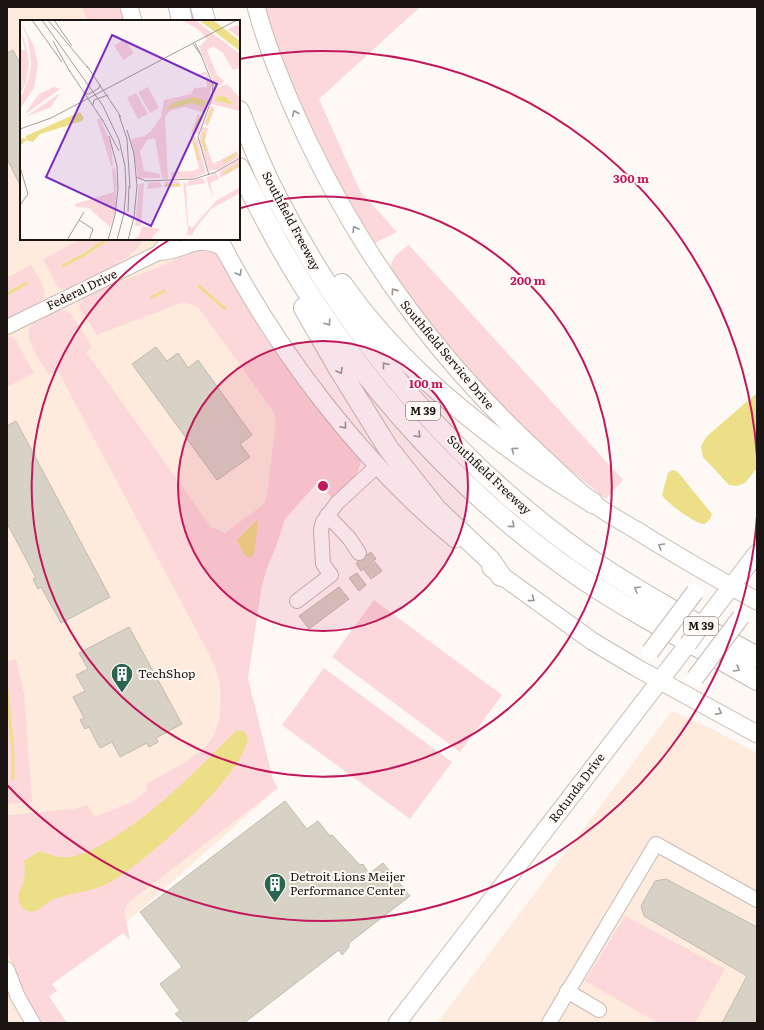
<svg xmlns="http://www.w3.org/2000/svg" width="764" height="1030" viewBox="0 0 764 1030" font-family="Literata,serif">
<style>
.built{fill:#feebdd}
.green{fill:#fcd8da}
.water{fill:#ecdf88}
.lines{fill:none;stroke-linecap:round;stroke-linejoin:round}
.stream{stroke:#ecdf88;stroke-width:3}
.building{fill:#d8d1c5;stroke:#c1baae}
.minor-casing{stroke:#c7bbb2;stroke-width:16}
.major-casing{stroke:#c7bbb2;stroke-width:19}
.highway-casing{stroke:#c7bbb2;stroke-width:22}
.minor{stroke:#fff;stroke-width:14}
.major{stroke:#fff;stroke-width:17}
.highway{stroke:#fff;stroke-width:20}
.major-bridge-casing{stroke:#c7bbb2;stroke-width:19;stroke-linecap:butt}
.major-bridge{stroke:#fff;stroke-width:17}
.oneway{stroke:#989694}
.ring{fill:none;stroke:#c2185b;stroke-width:2}
.labels{text-anchor:middle;stroke-width:4;stroke-linejoin:round;paint-order:stroke}
.shield{fill:#fff9f6;stroke:#5f5956;stroke-width:1}
.shield-label{font-size:11px;font-weight:bold;fill:#1a1512}
.street-label{font-size:12px;fill:#1a1512;stroke:#fff9f6}
.poi-label{font-size:12px;fill:#1a1512;stroke:#fff9f6;text-anchor:start}
.inset-river{fill:none;stroke:#ecdf88;stroke-width:2}
.inset-road{fill:none;stroke:#a39e9b;stroke-width:1}
.view{fill:#7b2cbf;fill-opacity:0.15;stroke:#7b2cbf;stroke-width:2}
.inset-edge{fill:none;stroke:#1a1512;stroke-width:2}
.centre{fill:#c2185b;stroke:#fff9f6;stroke-width:2}
.ring-label{font-size:12px;text-anchor:middle;font-weight:bold;fill:#c2185b;stroke:#fff9f6;stroke-width:4;stroke-linejoin:round;paint-order:stroke}
</style>
<rect width="100%" height="100%" fill="#fff9f6"/>
<path class="built" d="M7,7H124L128,21H21V239H211L311,406L261,590L248,678L273,780L278,788L122,926L9,997L23,1023H7Z
M672,711L714,730L757,753V1023H437Z"/>
<path class="green" d="M82,7H123L127,21H87Z
M263,7H420L319,99L360,191L397,232L375,243L367,236L299,108Z
M81,239H142C142,256 84,281 69,289H61L56,284L43,259Z
M409,245L623,480L606,499L528,436L469,374L391,274C389,259 397,253 409,245Z
M202,248L211,250L219,254L360,455C364,475 345,486 333,499L318,482L285,519L276,547L266,570L261,590L248,678L273,780L278,788L129,902L124,911L130,940L123,933L52,984L57,991L49,996L67,1023H40L24,993L7,950V815L74,809L87,805L95,817L134,801L146,792L147,784C166,772 198,758 211,740C220,727 222,703 220,686C219,671 209,655 202,641L58,371L49,375C42,363 26,343 29,329C36,317 59,304 71,314L92,347L86,352L211,527L225,533L264,504L267,495L276,421L274,412L198,307L183,302L97,335L79,308L82,298C106,284 133,278 159,267C174,261 186,252 202,248Z
M31,265C37,275 48,289 43,300L7,320V278Z
M7,336L15,339L34,373L7,387Z
M374,600L502,695L460,752L332,657Z
M16,659L24,693L32,802L7,804V662Z
M324,668L452,762L410,819L282,725Z
M625,916L725,969L695,1023H658L585,981Z"/>
<path class="water" d="M757,393V468L745,483L737,486L729,485L703,457L701,446L707,436Z
M672,470L677,471L712,514L710,519L705,524C696,525 667,503 662,495L668,473Z
M257,520L258,523L254,554L250,558C243,556 240,547 237,540Z
M236,731H244L248,738C242,777 147,861 112,881C94,892 74,892 54,899C45,903 33,919 23,908C14,899 21,889 24,880C25,873 25,868 24,861L40,851C51,856 63,859 75,856C91,852 106,842 119,834C163,805 199,768 236,731Z"/>
<g class="lines">
<path class="stream" d="M63,266L87,253L107,239
M199,286L225,309
M7,294L27,283
M152,297L164,291
M7,689L13,753V779"/>
</g>
<path class="building" d="M13,50L19,62L21,61V182L19,183L7,159V53Z
M156,347L167,361L178,353L188,368L198,360L252,435L240,444L250,457L217,480L132,364Z
M16,421L110,597L61,623L41,587L38,589L33,579L36,578L7,523V426Z
M371,552L376,559L361,571L356,563Z
M375,562L382,571L371,579L364,570Z
M357,573L366,585L359,591L349,578Z
M339,587L349,599L309,629L299,616Z
M129,627L182,724L156,738L158,742L149,747L147,743L120,757L112,742L100,748L89,727L85,729L80,720L84,718L73,697L85,691L76,675L88,669L79,653Z
M285,801L307,829L318,821L330,836L332,835L360,865L363,864L369,874L383,863L410,896L349,943V947L342,955L339,950L244,1023H185L175,1014L180,1011L160,984L182,967L140,912Z
M666,879L757,927V1023H722L747,976L644,916L641,906L655,881Z"/>
<g class="lines">
<g class="minor-casing">
<path id="minor" d="M158,253L167,242L172,239
M7,327L158,253C188,253 194,232 225,250
M327,515L349,538L359,553
M297,601L331,575L323,564L321,530L323,522L337,503L378,465
M7,969L18,997L33,1023
M567,991L599,1010
M549,1023L656,844L757,900"/>
</g>
<g class="major-casing">
<path id="major" d="M129,7L133,21
M256,7C269,55 289,101 310,145C370,269 446,369 547,461C562,475 576,489 592,502C605,513 621,521 636,530C675,555 716,578 757,601
M219,239C275,348 360,461 455,539
M491,568L592,641L637,668L757,734
M704,622L757,553
M397,1023L688,644"/>
</g>
<g class="highway-casing">
<path id="highway" d="M179,7L182,21
M201,7L205,21
M239,111C250,138 260,164 273,190C348,339 461,472 600,566C650,599 704,628 757,657
M239,168C255,199 270,230 288,260C361,384 461,495 580,577C636,615 698,646 757,680
M342,284C391,354 454,408 524,458C546,474 570,488 593,503
M304,308L339,369L388,448L437,510L490,560L501,576"/>
</g>
<use href="#minor" class="minor"/>
<use href="#major" class="major"/>
<use href="#highway" class="highway"/>
<g class="major-bridge-casing">
<path id="major-bridge" d="M688,644L704,622
M650,652L695,592
M695,678L741,617"/>
</g>
<use href="#major-bridge" class="major-bridge"/>
</g>
<defs><path id="oneway-chevron" d="M-2-3.5L2.5 0L-2 3.5" fill="none" stroke-width="1.6" stroke-linecap="round" stroke-linejoin="round"/></defs>
<g class="oneway">
<use href="#oneway-chevron" transform="translate(295 113) rotate(-113)"/>
<use href="#oneway-chevron" transform="translate(355 229) rotate(-121)"/>
<use href="#oneway-chevron" transform="translate(239 273) rotate(59)"/>
<use href="#oneway-chevron" transform="translate(394 291) rotate(-125)"/>
<use href="#oneway-chevron" transform="translate(328 323) rotate(56)"/>
<use href="#oneway-chevron" transform="translate(385 365) rotate(-128)"/>
<use href="#oneway-chevron" transform="translate(340 371) rotate(59)"/>
<use href="#oneway-chevron" transform="translate(344 426) rotate(50)"/>
<use href="#oneway-chevron" transform="translate(418 435) rotate(47)"/>
<use href="#oneway-chevron" transform="translate(514 450) rotate(-143)"/>
<use href="#oneway-chevron" transform="translate(512 525) rotate(40)"/>
<use href="#oneway-chevron" transform="translate(661 546) rotate(-149)"/>
<use href="#oneway-chevron" transform="translate(637 589) rotate(-150)"/>
<use href="#oneway-chevron" transform="translate(532 599) rotate(36)"/>
<use href="#oneway-chevron" transform="translate(737 669) rotate(30)"/>
<use href="#oneway-chevron" transform="translate(719 712) rotate(28)"/>
</g>
<circle cx="323" cy="486" r="145" fill="#c2185b" fill-opacity=".12"/>
<g class="ring">
<circle cx="323" cy="486" r="145"/>
<path d="M241 208A290 290 0 1 1 169 240"/>
<path d="M757 516A435 435 0 0 1 7 785M240 59A435 435 0 0 1 757 456"/>
</g>
<defs>
<g id="building-pin" transform="scale(1.15)"><path d="M0 17L-7.5 6A9.5 9.5 0 1 1 7.5 6Z" fill="#2b654f" stroke="#fff9f6"/><path d="M-4-6H4V6H1V3H-1V6H-4ZM-2.5-4.3h1.7v1.8h-1.7ZM.8-4.3h1.7v1.8H.8ZM-2.5-1h1.7V.8h-1.7ZM.8-1h1.7V.8H.8Z" fill="#fff"/></g>
</defs>
<g fill-rule="evenodd">
<use href="#building-pin" x="122" y="674"/>
<use href="#building-pin" x="275" y="884"/>
</g>
<g class="labels">
<g class="shield">
<rect x="406" y="402" width="34" height="18" rx="3"/>
<rect x="684" y="617" width="34" height="18" rx="3"/>
</g>
<g class="shield-label">
<text x="423" y="415">M 39</text>
<text x="701" y="630">M 39</text>
</g>
<g class="street-label">
<text transform="translate(291 221) rotate(62)" y="4">Southfield Freeway</text>
<text transform="translate(82 290) rotate(-26)" y="4">Federal Drive</text>
<text transform="translate(447 355) rotate(50)" y="4">Southfield Service Drive</text>
<text transform="translate(489 475) rotate(43)" y="4">Southfield Freeway</text>
<text transform="translate(577 788) rotate(-53)" y="4">Rotunda Drive</text>
</g>
<g class="poi-label">
<text x="138" y="678">TechShop</text>
<text x="290" y="881">Detroit Lions Meijer<tspan x="290" dy="14">Performance Center</tspan></text>
</g>
</g>
<g transform="translate(20 20)">
<rect width="220" height="220" fill="#fff9f6"/>
<path d="M162,0H175L220,34V48L213,50L203,33L193,26L187,30L197,55L204,61L201,65H195L179,27L187,19L179,10ZM0,1L13,24L18,44L14,68L0,89V79L9,58L11,43L8,19ZM217,5L220,7V18L208,9ZM0,10L6,25L9,43L6,62L0,75V29L5,30ZM104,19L114,33L104,40L94,26ZM186,51L192,65L185,93L164,87L150,91L145,97L148,159L142,158L135,118L127,120L120,132L124,151L140,154V158H118L111,119L125,116L131,111L141,97L144,80L171,74L174,68L187,67L186,55L175,56ZM207,64L220,78V91L191,84L195,69ZM34,67L40,69L4,95L19,74ZM128,67L139,88L130,93L118,72ZM40,73L31,87L5,97L26,83ZM116,73L128,94L118,99L107,78ZM190,86L195,88L188,106L184,104ZM178,94L183,98L178,114H171ZM80,98L91,124L93,146H91L77,100ZM182,107L188,108L185,121L193,144L217,131L219,137L200,149L189,151L179,121ZM171,116L177,118L186,153L173,158L152,159L151,152L173,151L179,148ZM220,139V147L200,158V151ZM95,148L97,164L95,194L90,207L69,188L56,187L55,184L94,172L92,149ZM196,153L199,159L190,163L194,180L186,158ZM182,158L186,163L167,166L168,161ZM159,161L161,167H144L145,162ZM140,162L142,167L127,169L128,163ZM163,162L166,163L168,205L172,208L196,181L220,167V173L191,189L175,209L172,215H165L168,212ZM124,163L121,206H115L119,164ZM122,206L140,209L130,220H112L119,216Z" fill="#fcd8da"/>
<path d="M179,0H193L220,21V31ZM198,76L206,77L214,85L194,80ZM175,77L187,81L183,86L171,83L145,90L155,82ZM60,92L64,98L62,101L20,114L13,122L6,120L0,126V118L6,119V116Z" fill="#ecdf88"/>
<path class="inset-river" d="M187,103L192,89M184,112L183,122L186,131M174,113L179,98M173,120L179,140M203,142L216,134M203,154L220,144M146,165H159"/>
<path class="inset-road" d="M12,0L42,42M22,0L83,86L99,120L105,146L106,170L104,193L97,220M28,0L68,48M34,0L52,26M33,21L50,52M173,24L181,35L175,23M181,35L193,65L192,78L178,117L189,155M67,46L101,97M49,50L83,101M65,73L69,74L79,68L80,64M73,85L74,80L88,75M99,95L107,119L110,168M82,99L99,131M0,109L31,98L217,0M107,110L114,134L117,166L114,197L108,220M0,147L8,174L0,185M116,157L126,161L174,159L196,152L220,138M108,192L109,166M59,200L73,209L69,220M47,220L64,192M88,220L95,195L98,169L97,146L89,116"/>
<path class="view" d="M92,15L197,64L131,206L26,157Z"/>
<rect width="220" height="220" class="inset-edge"/>
</g>
<circle cx="323" cy="486" r="6" class="centre"/>
<g class="ring-label">
<text x="631" y="183">300 m</text>
<text x="528" y="285">200 m</text>
<text x="426" y="388">100 m</text>
</g>
<rect width="764" height="1030" fill="none" stroke="#1a1512" stroke-width="16"/>
</svg>
